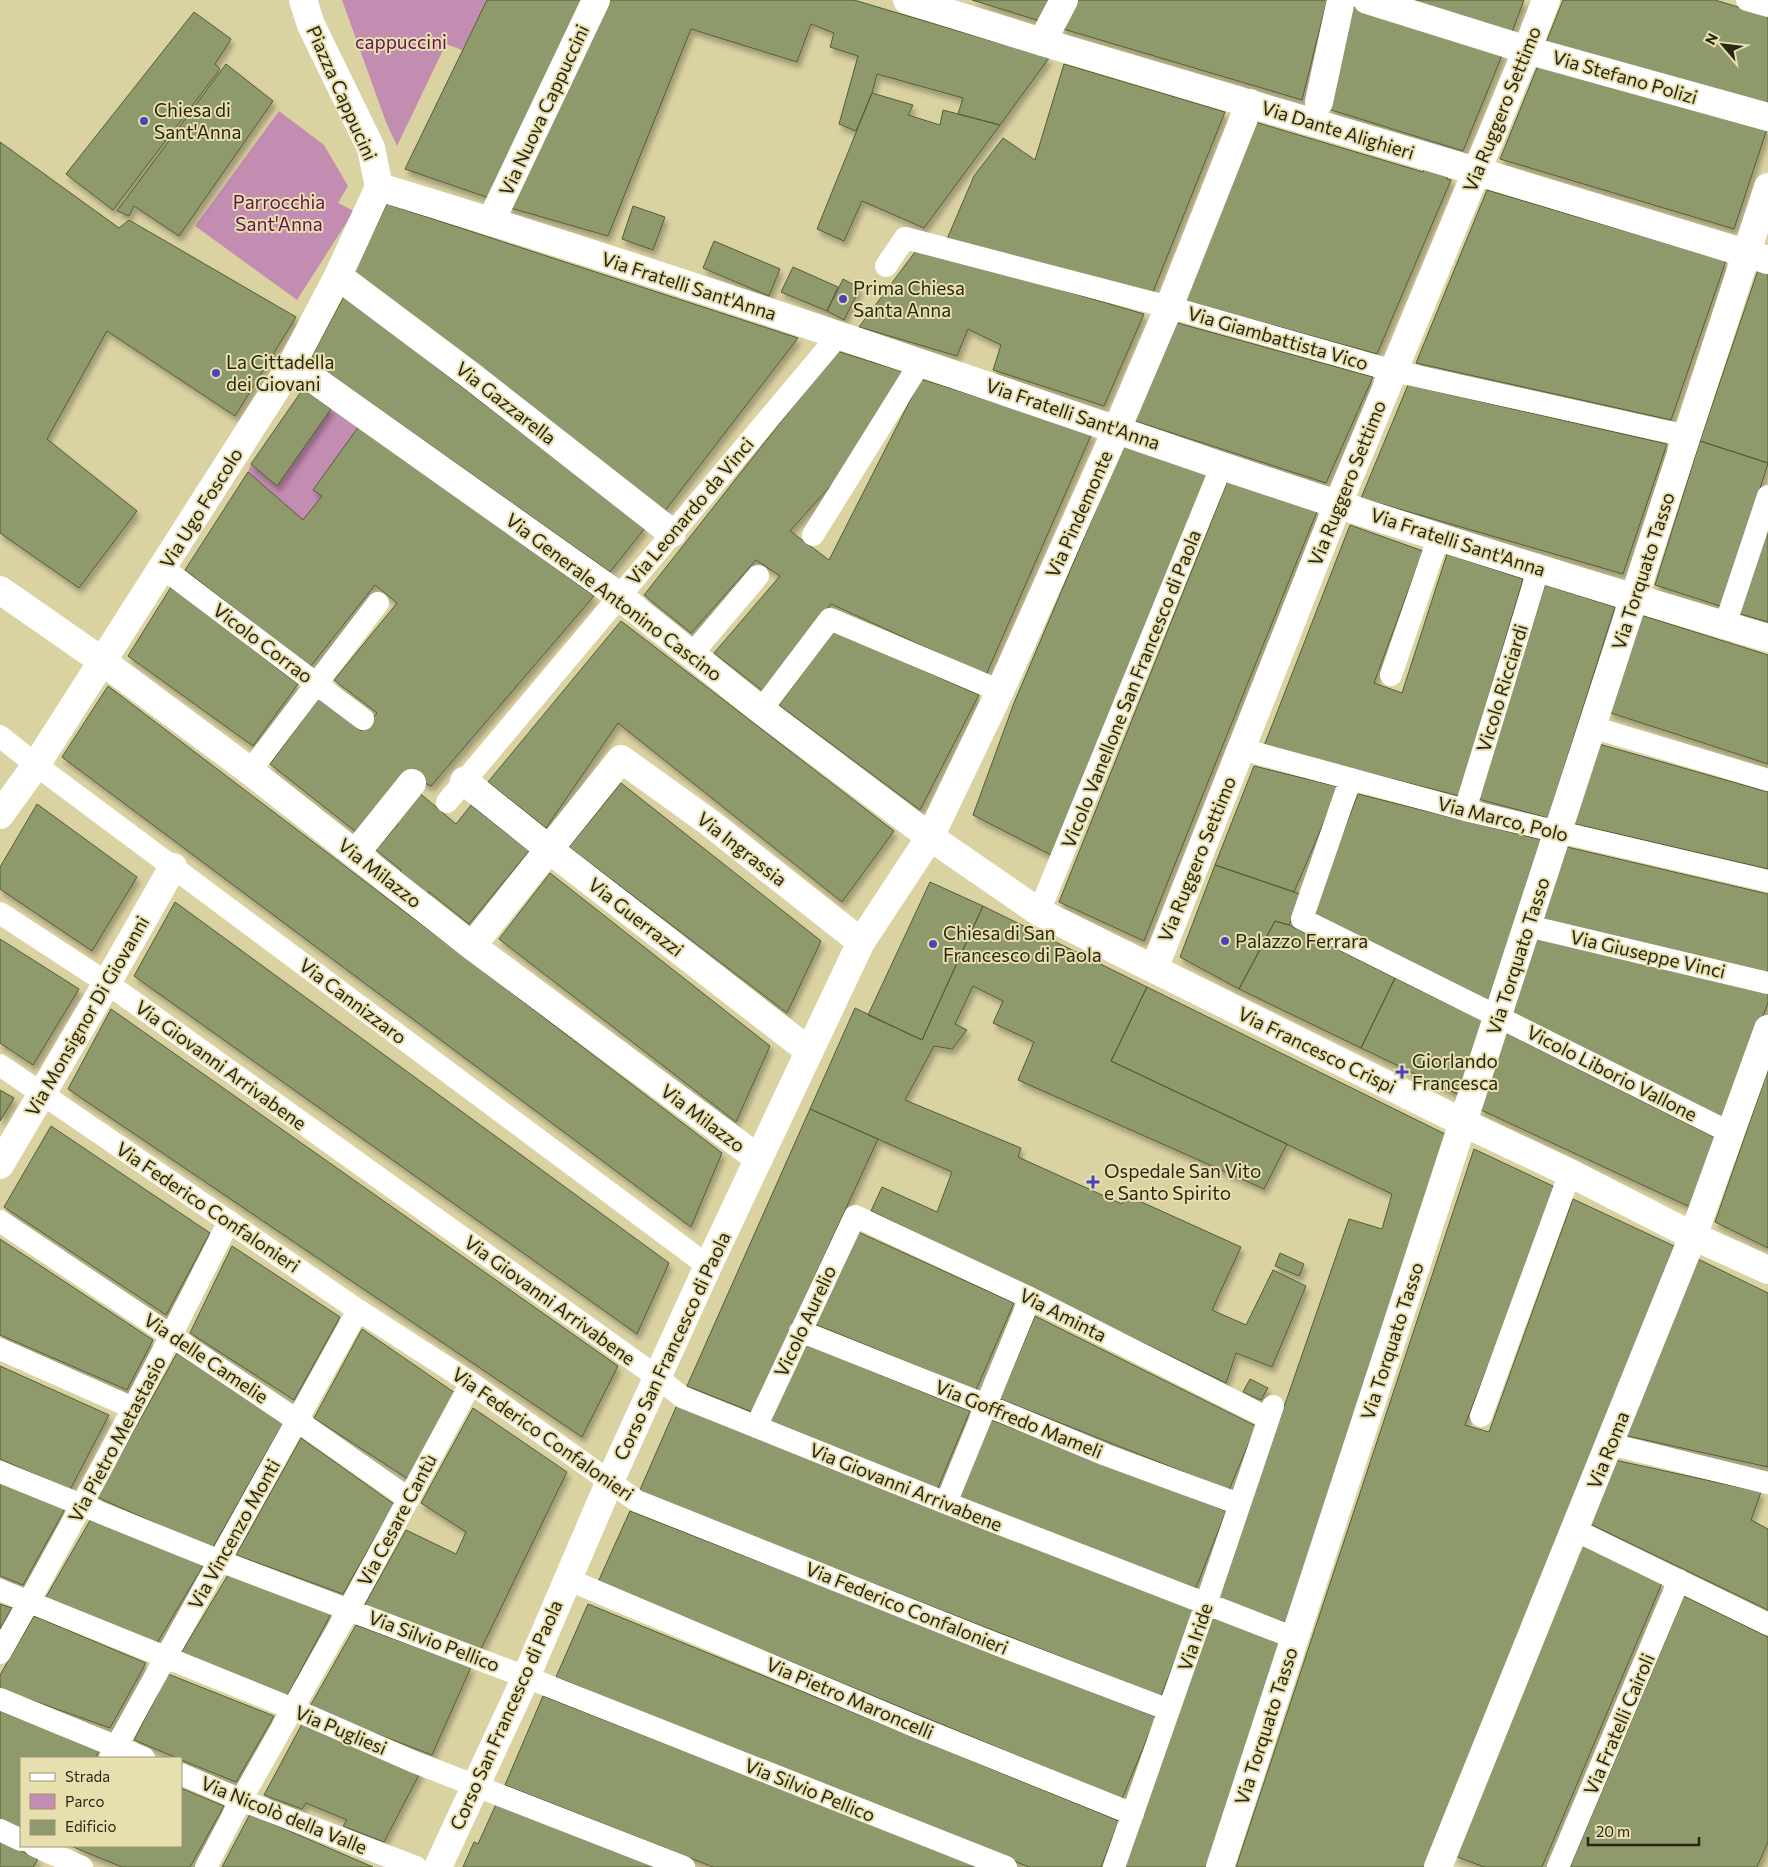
<svg xmlns="http://www.w3.org/2000/svg" width="1768" height="1867" viewBox="0 0 1768 1867" font-family="Commissioner,sans-serif">
<style>
.green{fill:#c38cb1}
.building{fill:#8e996c;stroke:#545d33;filter:url(#shadow)}
.lines{fill:none;stroke-linecap:round;stroke-linejoin:round}
.service{stroke:#fff;stroke-width:22}
.minor{stroke:#fff;stroke-width:28}
.tertiary{stroke:#fff;stroke-width:28}
.poi-dot{fill:#4942b9;stroke:#e8dfaf;stroke-width:2}
.labels{text-anchor:middle;stroke-width:4;stroke-linejoin:round;paint-order:stroke}
.park-label{font-size:19px;fill:#621050;stroke:#e8dfaf}
.street-label{font-size:19px;fill:#2a2614;stroke:#e8dfaf}
.poi-label{font-size:19px;fill:#2a2614;stroke:#e8dfaf;text-anchor:start}
</style>
<defs>
<filter id="shadow"><feDropShadow dx="3" dy="5.5" stdDeviation="2.5" flood-color="#0004"/></filter>
</defs>
<rect width="100%" height="100%" fill="#dbd2a2"/>
<path class="green" d="M342,0H487L462,50L446,44L397,146L386,122Z
M279,111L324,145L348,186L338,203L354,211L297,300L195,226Z
M331,409L359,426L313,490L322,496L303,520L248,472L251,464L277,486Z"/>
<path class="building" d="M487,0H588L492,199L405,169Z
M609,0H854L1049,58L1000,125L958,114L963,98L877,74L872,93L856,131L839,124L858,56L830,47L834,33L811,24L797,62L691,29L608,236L507,207Z
M972,0H1050L1040,21Z
M1073,0H1327L1302,100L1060,28Z
M1403,0H1524L1512,32Z
M1563,0H1715L1768,16V105L1545,45Z
M1353,7L1503,53L1463,151L1328,109Z
M194,12L231,39L215,64L220,69L113,210L66,174Z
M1539,63L1767,129L1734,229L1500,159Z
M226,64L273,101L179,236L134,206L129,216L117,211Z
M1064,64L1225,112L1153,292L947,239L974,176L1003,138L1035,160Z
M872,93L913,105L908,115L940,125L943,110L1000,125L924,228L862,201L844,241L817,229Z
M1255,122L1423,172L1424,169L1448,175L1447,179L1451,180L1377,354L1186,301Z
M0,142L119,228L129,220L296,317L235,416L107,331L47,439L137,511L79,588L0,533Z
M1487,190L1726,261L1671,420L1416,363Z
M387,204L798,338L664,512L352,275Z
M633,206L665,217L653,250L622,239Z
M714,241L780,269L769,296L703,268Z
M918,248L1144,314L1104,406L993,370L1001,345L968,329L957,356L859,327Z
M793,267L838,287L827,311L781,292Z
M1758,270L1768,273V463L1700,441Z
M843,279L860,288L844,320L827,311Z
M344,296L645,528L610,572L310,360Z
M1174,322L1373,377L1326,483L1135,421Z
M837,351L907,373L835,481L790,531L829,560L921,379L1092,433L986,675L831,604L763,691L714,653L780,576L756,560L691,633L644,595Z
M1408,385L1667,444L1623,574L1361,498Z
M303,389L331,409L277,486L251,464Z
M359,426L594,596L431,786L405,773L356,832L270,764L319,698L361,731L377,713L334,680L397,603L375,585L310,667L185,570L248,472L303,520L322,496L313,490Z
M1700,441L1768,463L1723,607L1655,585Z
M1123,446L1210,476L1053,856L973,815L1014,703Z
M1228,480L1318,509L1144,941L1059,902Z
M1768,518V622L1737,613Z
M1350,525L1423,551L1374,683L1402,693L1447,554L1523,579L1459,796L1264,746Z
M1545,585L1615,607L1548,818L1478,799Z
M171,587L298,684L253,746L128,656Z
M1641,615L1768,655V764L1608,712Z
M621,621L894,831L842,902L618,723L546,828L488,782Z
M834,631L979,695L920,810L779,705Z
M108,686L722,1153L691,1227L62,757Z
M1599,744L1768,792V869L1571,823Z
M1254,766L1339,787L1294,892L1215,865Z
M621,783L821,941L787,1013L569,847Z
M416,790L456,824L471,805L529,851L469,924L429,892L423,898L396,877L401,870L376,850L398,824L392,819Z
M1358,794L1542,840L1488,1001L1312,912Z
M37,804L137,877L92,951L0,889V867Z
M1563,846L1768,894V973L1539,920Z
M1215,865L1303,895L1289,925L1275,921L1239,989L1180,957Z
M550,873L770,1046L736,1122L499,939Z
M930,882L983,906L922,1040L868,1015Z
M175,902L669,1263L637,1334L134,976Z
M983,906L1147,987L1111,1061L1287,1144L1264,1189L1018,1080L1034,1042L993,1023L1003,1001L973,986L955,1024L967,1030L952,1049L934,1046L905,1100L1021,1148L1018,1157L1122,1204L1126,1195L1241,1247L1212,1310L1246,1325L1273,1270L1306,1286L1272,1367L1236,1353L1226,1383L871,1211L882,1187L937,1212L952,1172L810,1109L855,1008L922,1040Z
M1275,921L1289,925L1395,978L1361,1048L1239,989Z
M1534,935L1768,992V1003L1724,1118L1510,1012Z
M0,939L79,989L33,1065L0,1043Z
M1395,978L1487,1023L1459,1095L1361,1048Z
M1147,987L1447,1135L1290,1624L1218,1598L1349,1219L1382,1229L1392,1194L1111,1061Z
M111,1009L618,1366L582,1437L68,1089Z
M1504,1032L1716,1138L1690,1207L1479,1109Z
M1768,1070V1248L1715,1222Z
M0,1090L14,1098L0,1121Z
M810,1109L878,1139L752,1412L687,1386Z
M51,1126L210,1233L166,1315L4,1207Z
M1474,1149L1557,1188L1465,1425L1489,1432L1573,1199L1674,1246L1428,1867H1236Z
M856,1231L1014,1303L976,1390L812,1323Z
M0,1239L153,1340L127,1390L0,1335Z
M232,1246L340,1317L294,1400L190,1333Z
M1280,1253L1304,1264L1299,1276L1275,1266Z
M1698,1259L1768,1293V1467L1623,1435Z
M1035,1316L1256,1426L1229,1490L1000,1399Z
M362,1329L455,1393L408,1479L314,1418Z
M802,1343L970,1411L937,1490L765,1421Z
M177,1353L283,1423L212,1549L97,1497Z
M0,1366L109,1415L70,1490L0,1459Z
M1250,1379L1268,1388L1261,1400L1243,1392Z
M677,1405L1195,1609L1161,1696L639,1492Z
M473,1408L567,1472L481,1649L364,1606L406,1530L456,1554L466,1532L421,1503Z
M989,1419L1226,1511L1196,1588L957,1498Z
M301,1438L394,1504L343,1594L236,1555Z
M1615,1460L1761,1492L1751,1520L1768,1529V1610L1588,1523Z
M0,1483L65,1509L23,1585L0,1576Z
M630,1511L1156,1717L1122,1799L598,1582Z
M92,1517L203,1566L157,1643L46,1597Z
M1581,1544L1662,1583L1542,1867H1484L1455,1856Z
M228,1575L331,1614L287,1696L181,1653Z
M1684,1596L1768,1637V1842L1757,1867H1570Z
M0,1604L12,1608L0,1629Z
M588,1604L1119,1821L1101,1867H1029L839,1793L556,1677Z
M1211,1615L1281,1642L1206,1867H1123Z
M34,1616L146,1663L110,1728L0,1689V1675Z
M356,1625L471,1667L432,1755L309,1708Z
M168,1674L274,1716L236,1782L181,1760V1758H177L134,1740Z
M543,1696L981,1867H713L505,1785Z
M0,1711L100,1750L95,1758H21V1830L0,1820Z
M302,1724L421,1771L384,1842L343,1826L347,1820L306,1803L302,1809L264,1795Z
M181,1788L224,1806L190,1867H122L73,1847L74,1846H181Z
M497,1802L663,1867H463L474,1842L478,1844Z
M250,1814L373,1867H222Z
M0,1841L38,1859L33,1867H0Z"/>
<g class="lines">
<path class="service" d="M1747,0L1768,6
M886,266L905,238L1169,307L1394,371L1687,436
M813,535L920,363
M163,568L363,719
M1725,625L1768,496
M691,655L758,576
M1391,675L1439,536
M761,710L830,619L1000,691
M1592,727L1768,780
M0,736L36,765L708,1266
M1241,749L1465,810L1768,881
M250,771L378,603
M1350,780L1302,919L1731,1133
M447,802L838,336
M1465,810L1539,567
M1039,912L1222,465
M0,913L107,983L657,1377L682,1397L946,1503L1295,1638
M1528,926L1768,983
M0,1065L358,1310L471,1383L637,1501L996,1644L1169,1710
M0,1221L298,1421L409,1499
M800,1331L986,1405L1106,1455L1239,1504
M0,1349L133,1408
M1481,1416L1570,1173
M756,1427L855,1216L1030,1298L1268,1418
M1610,1444L1768,1483
M0,1472L220,1561L526,1677L1006,1867
M946,1503L1030,1298
M1575,1530L1768,1624
M567,1579L917,1727L1133,1814
M0,1590L293,1709L412,1761L684,1867
M0,1653C80,1511 156,1367 229,1221
M0,1699L144,1758
M110,1758L358,1310
M181,1774L241,1800L416,1867
M0,1830L21,1840
M35,1846L82,1867
M206,1867L241,1800L349,1609L471,1383
M1114,1867L1206,1604L1273,1406
M1558,1867L1679,1580"/>
<path class="minor" d="M907,0L1042,42L1476,171L1768,260
M1367,0L1527,50L1768,117
M1042,42L1064,0
M1319,102L1341,0
M379,187C662,273 942,370 1222,466C1403,527 1585,584 1768,638
M491,221L596,0
M338,276L470,375L672,533
M292,364L619,596L761,710L930,837L1039,912L1464,1123L1570,1173L1693,1236L1768,1270
M0,590L102,661L250,771L472,946L759,1159
M464,781L550,850L809,1051
M355,854L412,783
M472,946L621,759L710,823L861,942
M1154,969L1338,504L1527,50L1546,0
M0,1165L107,983L173,867
M438,1867L526,1677L610,1481L708,1266L861,942L930,837L1000,691L1117,429L1169,307L1250,103
M1220,1867L1768,187
M1438,1867L1693,1236L1768,1029"/>
<path class="tertiary" d="M0,815L36,765L292,364L338,276L379,187L371,148L311,25L303,0"/>
</g>
<g class="poi-dot">
<circle cx="144" cy="121" r="5"/>
<circle cx="843" cy="299" r="5"/>
<circle cx="216" cy="373" r="5"/>
<circle cx="1225" cy="941" r="5"/>
<circle cx="933" cy="944" r="5"/>
<path d="M1399.5 1064.5h5v5h5v5h-5v5h-5v-5h-5v-5h5z"/>
<path d="M1090.5 1174.5h5v5h5v5h-5v5h-5v-5h-5v-5h5z"/>
</g>
<g class="labels">
<g class="park-label">
<text x="401" y="49">cappuccini</text>
<text x="279" y="209">Parrocchia<tspan x="279" dy="22">Sant'Anna</tspan></text>
</g>
<g class="street-label">
<text transform="translate(1625 77) rotate(16)" y="7">Via Stefano Polizi</text>
<text transform="translate(342 93) rotate(66)" y="7">Piazza Cappucini</text>
<text transform="translate(1502 109) rotate(-68)" y="7">Via Ruggero Settimo</text>
<text transform="translate(544 110) rotate(-65)" y="7">Via Nuova Cappuccini</text>
<text transform="translate(1338 130) rotate(17)" y="7">Via Dante Alighieri</text>
<text transform="translate(689 286) rotate(18)" y="7">Via Fratelli Sant'Anna</text>
<text transform="translate(1278 338) rotate(16)" y="7">Via Giambattista Vico</text>
<text transform="translate(506 403) rotate(38)" y="7">Via Gazzarella</text>
<text transform="translate(1073 414) rotate(19)" y="7">Via Fratelli Sant'Anna</text>
<text transform="translate(1347 483) rotate(-68)" y="7">Via Ruggero Settimo</text>
<text transform="translate(201 508) rotate(-58)" y="7">Via Ugo Foscolo</text>
<text transform="translate(690 511) rotate(-50)" y="7">Via Leonardo da Vinci</text>
<text transform="translate(1079 514) rotate(-66)" y="7">Via Pindemonte</text>
<text transform="translate(1458 542) rotate(18)" y="7">Via Fratelli Sant'Anna</text>
<text transform="translate(1643 571) rotate(-72)" y="7">Via Torquato Tasso</text>
<text transform="translate(614 597) rotate(37)" y="7">Via Generale Antonino Cascino</text>
<text transform="translate(263 643) rotate(37)" y="7">Vicolo Corrao</text>
<text transform="translate(1502 688) rotate(-73)" y="7">Vicolo Ricciardi</text>
<text transform="translate(1131 689) rotate(-68)" y="7">Vicolo Vanellone San Francesco di Paola</text>
<text transform="translate(1503 819) rotate(14)" y="7">Via Marco, Polo</text>
<text transform="translate(742 849) rotate(38)" y="7">Via Ingrassia</text>
<text transform="translate(1197 859) rotate(-68)" y="7">Via Ruggero Settimo</text>
<text transform="translate(380 873) rotate(38)" y="7">Via Milazzo</text>
<text transform="translate(636 917) rotate(38)" y="7">Via Guerrazzi</text>
<text transform="translate(1648 954) rotate(13)" y="7">Via Giuseppe Vinci</text>
<text transform="translate(1518 956) rotate(-72)" y="7">Via Torquato Tasso</text>
<text transform="translate(353 1001) rotate(37)" y="7">Via Cannizzaro</text>
<text transform="translate(87 1016) rotate(-60)" y="7">Via Monsignor Di Giovanni</text>
<text transform="translate(1317 1050) rotate(26)" y="7">Via Francesco Crispi</text>
<text transform="translate(221 1065) rotate(36)" y="7">Via Giovanni Arrivabene</text>
<text transform="translate(1612 1073) rotate(27)" y="7">Vicolo Liborio Vallone</text>
<text transform="translate(703 1118) rotate(37)" y="7">Via Milazzo</text>
<text transform="translate(208 1207) rotate(34)" y="7">Via Federico Confalonieri</text>
<text transform="translate(550 1300) rotate(36)" y="7">Via Giovanni Arrivabene</text>
<text transform="translate(1063 1315) rotate(27)" y="7">Via Aminta</text>
<text transform="translate(805 1321) rotate(-65)" y="7">Vicolo Aurelio</text>
<text transform="translate(1392 1341) rotate(-72)" y="7">Via Torquato Tasso</text>
<text transform="translate(672 1346) rotate(-65)" y="7">Corso San Francesco di Paola</text>
<text transform="translate(206 1358) rotate(34)" y="7">Via delle Camelie</text>
<text transform="translate(1019 1419) rotate(22)" y="7">Via Goffredo Mameli</text>
<text transform="translate(543 1434) rotate(35)" y="7">Via Federico Confalonieri</text>
<text transform="translate(117 1439) rotate(-62)" y="7">Via Pietro Metastasio</text>
<text transform="translate(1608 1450) rotate(-68)" y="7">Via Roma</text>
<text transform="translate(906 1487) rotate(22)" y="7">Via Giovanni Arrivabene</text>
<text transform="translate(397 1520) rotate(-62)" y="7">Via Cesare Cantù</text>
<text transform="translate(234 1534) rotate(-61)" y="7">Via Vincenzo Monti</text>
<text transform="translate(907 1608) rotate(22)" y="7">Via Federico Confalonieri</text>
<text transform="translate(1195 1637) rotate(-71)" y="7">Via Iride</text>
<text transform="translate(434 1641) rotate(21)" y="7">Via Silvio Pellico</text>
<text transform="translate(850 1698) rotate(23)" y="7">Via Pietro Maroncelli</text>
<text transform="translate(506 1715) rotate(-66)" y="7">Corso San Francesco di Paola</text>
<text transform="translate(1619 1724) rotate(-67)" y="7">Via Fratelli Cairoli</text>
<text transform="translate(1266 1726) rotate(-72)" y="7">Via Torquato Tasso</text>
<text transform="translate(341 1730) rotate(23)" y="7">Via Pugliesi</text>
<text transform="translate(810 1790) rotate(22)" y="7">Via Silvio Pellico</text>
<text transform="translate(284 1815) rotate(22)" y="7">Via Nicolò della Valle</text>
</g>
<g class="poi-label">
<text x="154" y="117">Chiesa di<tspan x="154" dy="22">Sant'Anna</tspan></text>
<text x="853" y="295">Prima Chiesa<tspan x="853" dy="22">Santa Anna</tspan></text>
<text x="226" y="369">La Cittadella<tspan x="226" dy="22">dei Giovani</tspan></text>
<text x="943" y="940">Chiesa di San<tspan x="943" dy="22">Francesco di Paola</tspan></text>
<text x="1235" y="948">Palazzo Ferrara</text>
<text x="1412" y="1068">Giorlando<tspan x="1412" dy="22">Francesca</tspan></text>
<text x="1104" y="1178">Ospedale San Vito<tspan x="1104" dy="22">e Santo Spirito</tspan></text>
</g>
</g>
<rect x="20" y="1757" width="162" height="90" fill="#e8dfaf" stroke="#9c9571"/>
<rect x="30" y="1773" width="25" height="8" fill="#ffffff" stroke="#9c9571"/>
<text x="65" y="1782" font-size="15" fill="#2a2614">Strada</text>
<rect x="30" y="1794" width="25" height="15" fill="#c38cb1" stroke="#9c9571"/>
<text x="65" y="1807" font-size="15" fill="#2a2614">Parco</text>
<rect x="30" y="1820" width="25" height="15" fill="#8e996c" stroke="#9c9571"/>
<text x="65" y="1832" font-size="15" fill="#2a2614">Edificio</text>
<g transform="translate(1723 45) rotate(298)" stroke="#e8dfaf" stroke-width="4" paint-order="stroke">
<path d="M0-4L9 19L0 12L-9 19Z" fill="#2a2614"/>
<text y="-8" font-size="14" font-weight="bold" text-anchor="middle" fill="#2a2614">N</text>
</g>
<path d="M1588 1837v8h111v-8" fill="none" stroke="#2a2614" stroke-width="2.5"/>
<text x="1596" y="1837" font-size="15" fill="#2a2614" stroke="#e8dfaf" stroke-width="4" paint-order="stroke">20 m</text>
</svg>
